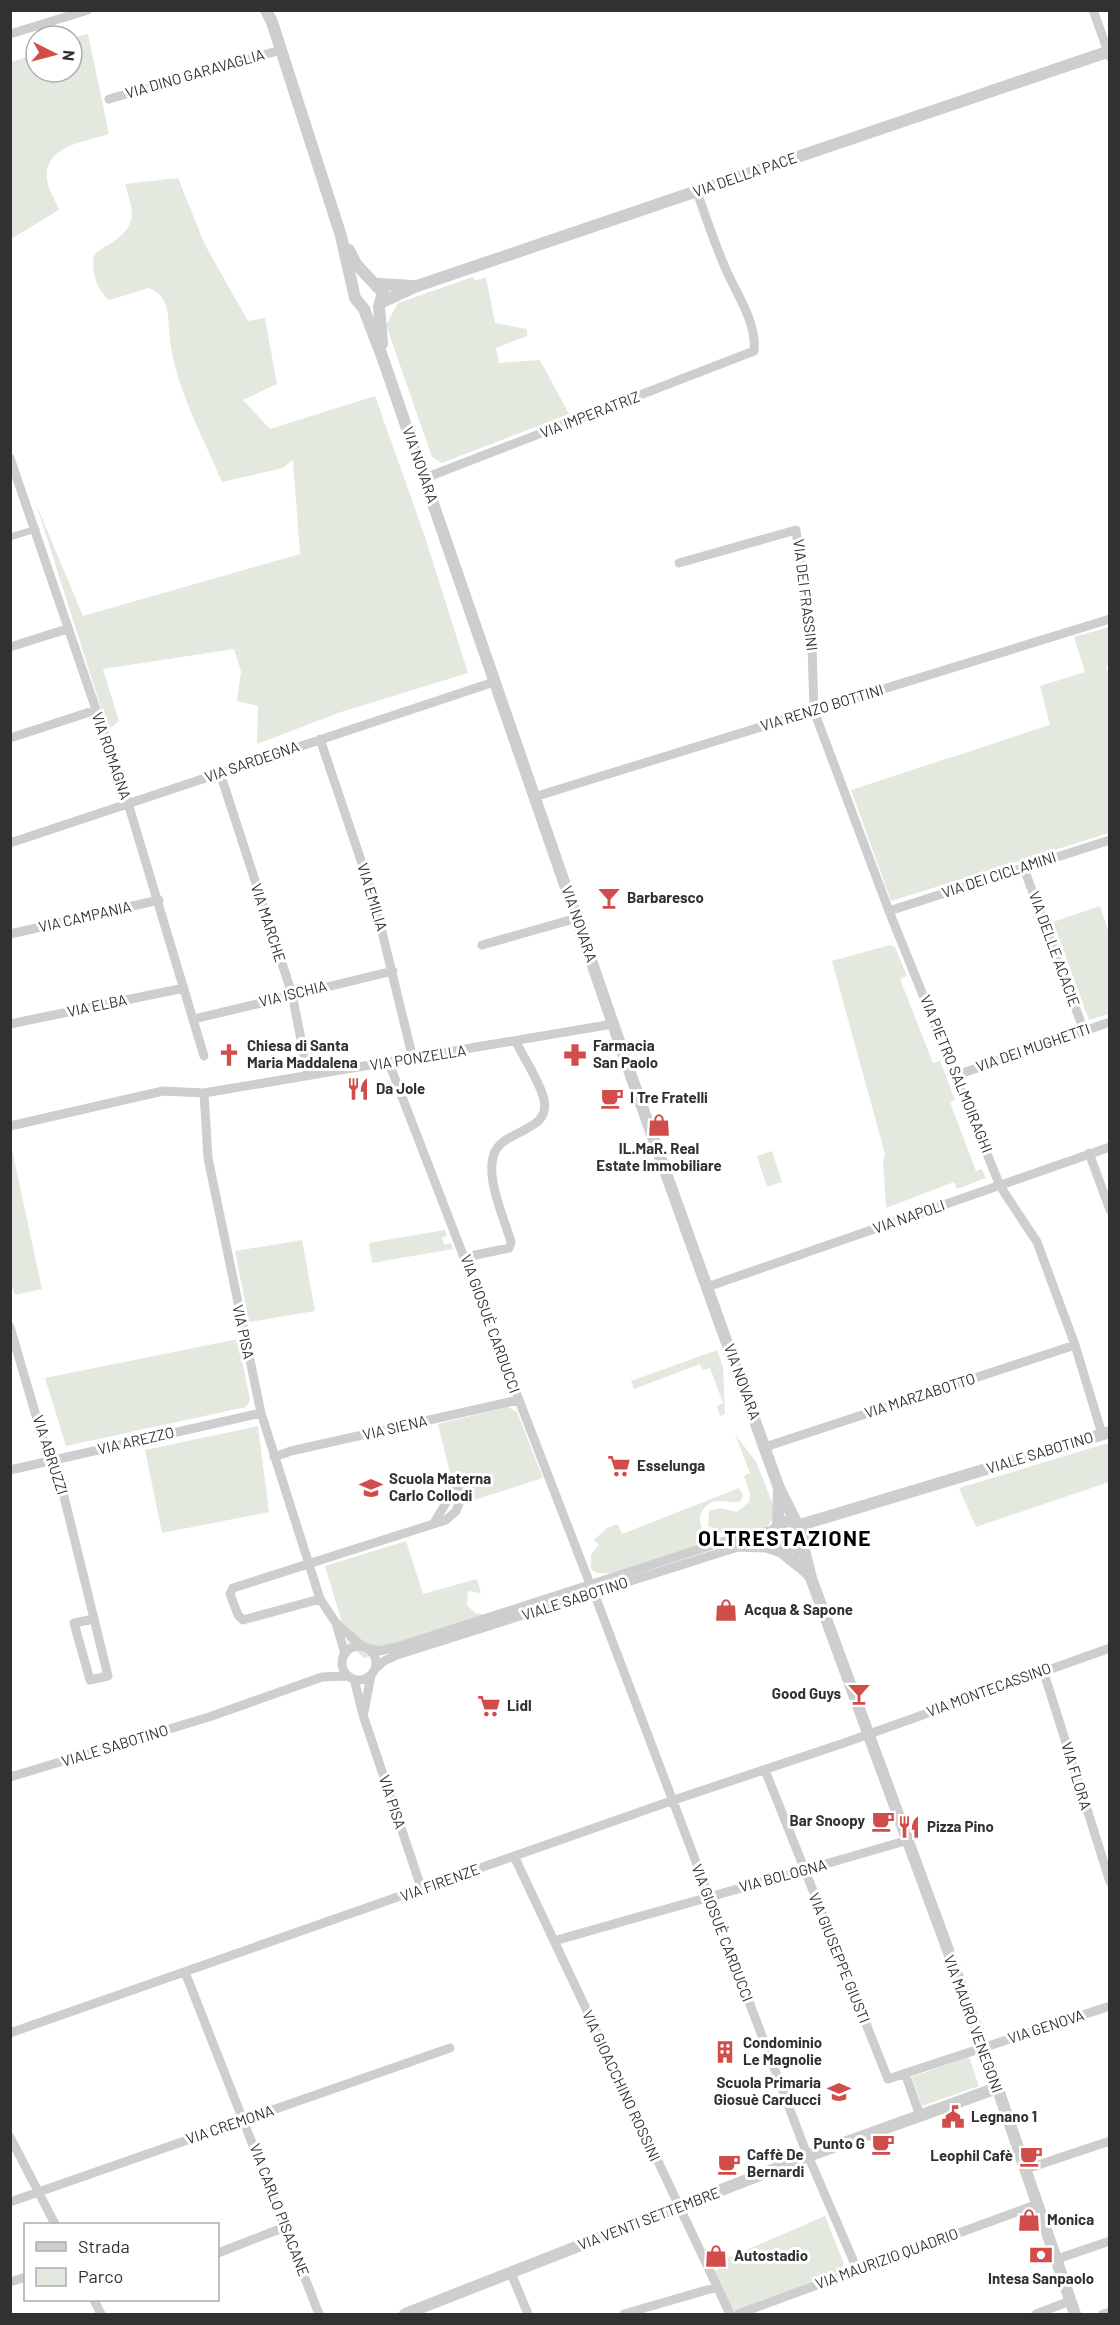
<svg xmlns="http://www.w3.org/2000/svg" width="1120" height="2325" viewBox="0 0 1120 2325" font-family="Barlow,sans-serif">
<style>
.green{fill:#e3e9de}
.lines{fill:none;stroke-linecap:round;stroke-linejoin:round}
.pedestrian{stroke:#cecece;stroke-width:7}
.minor{stroke:#cecece;stroke-width:9}
.tertiary{stroke:#cecece;stroke-width:12}
.labels{text-anchor:middle;stroke-width:6;stroke-linejoin:round;paint-order:stroke}
.street-label{font-size:15px;fill:#313131;stroke:#fff}
.poi-label{font-size:15px;font-weight:bold;fill:#313131;stroke:#fff;text-anchor:start}
.district-label{font-size:21px;font-weight:bold;letter-spacing:1.5px;fill:#000;stroke:#fff}
</style>
<rect width="100%" height="100%" fill="#fff"/>
<path class="green" d="M88,34L109,134C83,142 39,147 48,184C50,193 56,201 59,210L11,239V62L36,54V72H72V38Z
M178,178L205,245L248,321L265,318L277,384L243,400L270,429L375,396L425,537L468,673L341,712L257,744L258,706L237,701L241,671L234,649L103,669L119,721L108,730L36,504L83,616L300,554L293,460L283,468L222,482C202,434 172,382 169,330C168,311 168,296 149,288L109,300C97,291 91,270 94,256C99,249 106,246 113,242C139,223 133,212 125,184Z
M473,277L475,281L486,277L495,323L527,329V336L496,348L499,363L540,360L569,414L442,463L432,457L386,325L398,303Z
M1109,627V665L1106,666L1110,682L1109,833L891,901L851,790L1050,725L1040,686L1085,672L1074,637Z
M1100,906L1109,933V1014L1089,1020L1053,922Z
M890,945L895,947L907,976L900,979L933,1063L940,1061L955,1100L950,1102L976,1171L982,1169L986,1178L957,1189L954,1182L886,1208L883,1161L885,1154L832,961Z
M11,1145L42,1289L15,1295L10,1281Z
M772,1151L782,1182L767,1187L757,1156Z
M445,1230L447,1236L442,1237L444,1245L451,1243L453,1249L372,1263L369,1243Z
M302,1240L315,1311L249,1322L235,1251Z
M238,1339L250,1400L246,1407L66,1446L45,1378Z
M717,1350L723,1367L725,1414L720,1416L717,1406L723,1403L710,1368L702,1370L700,1364L634,1389L631,1381Z
M508,1407L517,1412L543,1478L468,1502L469,1490L453,1485L438,1424Z
M258,1426L269,1512L162,1533L145,1450Z
M735,1434L756,1462L776,1512L768,1526L760,1531L736,1528L720,1533L708,1526L709,1511L720,1508L737,1512L749,1502L750,1494L744,1476L750,1473Z
M1108,1443L1109,1482L976,1527L959,1488Z
M739,1488L743,1495L741,1501C730,1505 719,1497 709,1504C693,1515 700,1536 717,1540L612,1573H597L591,1569V1554L599,1545L594,1540L607,1528L618,1524L622,1534Z
M406,1541L423,1594L477,1579L481,1593L468,1591L467,1605L475,1613L483,1614L485,1620L364,1658L348,1643L325,1566Z
M969,2057L979,2086L922,2106L912,2077Z
M825,2216L844,2264L841,2270L738,2312L731,2309L714,2271L719,2269L716,2263Z"/>
<g class="lines">
<path class="pedestrian" d="M10,537L36,529"/>
<path class="minor" d="M1093,10L1110,57
M10,34L88,10
M109,99L281,50
M10,458L128,803L204,1056
M425,478L754,351C757,324 738,296 727,272C715,245 706,218 697,192
M679,563L796,530L812,646L814,711L889,911L1000,1186L1037,1242L1075,1345L1102,1434
M10,647L67,629
M10,738L96,710
M320,739L374,899L413,1059
M220,773L292,994L308,1074
M534,797L1110,619
M10,843L494,682
M1023,866L1084,1031
M889,911L1110,840
M10,934L159,900
M482,945L577,918
M194,1019L393,971
M10,1024L184,988
M389,1063L590,1584
M957,1075L1110,1022
M204,1093L208,1158L261,1413L320,1599L336,1623L362,1646
M10,1126L163,1091L204,1093L613,1024
M1089,1153L1110,1210
M466,1257L509,1248L511,1242C504,1218 487,1182 493,1157C500,1128 551,1134 544,1100C541,1084 524,1058 516,1042
M707,1287L1110,1147
M10,1327L49,1460L56,1464L59,1476C75,1543 92,1609 108,1676L90,1680L74,1623L94,1619
M765,1447L1075,1345
M274,1457L291,1451L518,1400
M10,1470L261,1413
M594,1593L803,2144L857,2269
M320,1599L243,1620L238,1615L230,1594L233,1588L446,1520L456,1511L462,1496L459,1491H453L434,1523
M336,1623L345,1654
M342 1663a17 17 0 1 1 34 0a17 17 0 1 1-34 0Z
M368,1648L379,1651L397,1647L731,1539L774,1530
M374,1670L384,1661L397,1655L738,1547L766,1548L781,1553
M1043,1670L1110,1882
M354,1679L363,1715L422,1890
M364,1712L371,1675
M765,1770L888,2079L1110,2006
M10,1777L209,1717L322,1677L348,1676
M514,1856L730,2314
M554,1941C672,1907 790,1875 908,1840
M185,1972L319,2314
M10,2033L671,1801L844,1743L1110,1648
M905,2073L920,2116
M10,2137L55,2224
M1026,2169L1110,2141
M10,2202L450,2048
M218,2253L285,2227
M1057,2259L1110,2241
M511,2273L528,2314
M10,2282L26,2277
M94,2300L101,2314
M624,2314L717,2287
M738,2314L1038,2204
M1036,2314L1070,2301
M1103,2314L1110,2312"/>
<path class="tertiary" d="M266,10L272,22L341,236L355,298L364,309L383,359L630,1073L779,1488L796,1522
M349,250L356,264L383,293L379,306L382,344
M378,284L413,286
M382,302L417,286L1110,51
M778,1524L779,1489
M800,1525L1110,1432
M803,1546L811,1578L980,2037L1075,2314
M786,1555L796,1553L805,1542L803,1529L792,1521C785,1521 779,1523 775,1529C764,1547 797,1561 809,1575
M405,2314L808,2156L997,2088"/>
</g>
<defs>
<g id="bar-bare" transform="scale(1.8)"><path d="M-6-5H6L.8 .8V4.5H3.5V6h-7V4.5H-.8V.8Z" fill="#d14d4a" stroke="#fff" stroke-width="2.5" paint-order="stroke"/></g>
<g id="church-bare" transform="scale(1.8)"><path d="M-1.2-6h2.4v3.5h3.3v2.4h-3.3V6h-2.4V-.1h-3.3v-2.4h3.3Z" fill="#d14d4a" stroke="#fff" stroke-width="2.5" paint-order="stroke"/></g>
<g id="pharmacy-bare" transform="scale(1.8)"><path d="M-2-6h4v4h4v4h-4v4h-4v-4h-4v-4h4Z" fill="#d14d4a" stroke="#fff" stroke-width="2.5" paint-order="stroke"/></g>
<g id="restaurant-bare" transform="scale(1.8)"><path d="M-5-6h1v4h1v-4h1v4h1v-4h1v5L-1.5 .5V6h-2V.5L-5-1ZM5-6V6H3V1.5H1.5Q1.5-4 5-6Z" fill="#d14d4a" stroke="#fff" stroke-width="2.5" paint-order="stroke"/></g>
<g id="cafe-bare" transform="scale(1.8)"><path d="M-5.5-4.5H6V0H3Q3 3.5 0 3.5H-2.5Q-5.5 3.5-5.5 0ZM3-3.2v2h1.7v-2ZM-6 4.5H4V6H-6Z" fill="#d14d4a" stroke="#fff" stroke-width="2.5" paint-order="stroke"/></g>
<g id="shop-bare" transform="scale(1.8)"><path d="M-5-2.5h2.3a2.7 3.5 0 0 1 5.4 0H5L5.5 6h-11ZM-1.5-2.5h3a1.5 2.3 0 0 0-3 0Z" fill="#d14d4a" stroke="#fff" stroke-width="2.5" paint-order="stroke"/></g>
<g id="supermarket-bare" transform="scale(1.8)"><path d="M-6-5.5h2.5l.6 2H6L4.5 2H-2.5L-4.4-4H-6ZM-1.5 3.2a1.3 1.3 0 1 0 .1 0ZM3 3.2a1.3 1.3 0 1 0 .1 0Z" fill="#d14d4a" stroke="#fff" stroke-width="2.5" paint-order="stroke"/></g>
<g id="school-bare" transform="scale(1.8)"><path d="M0-5L7-2L0 1L-7-2ZM-4 1L0 2.5L4 1V4Q0 6-4 4Z" fill="#d14d4a" stroke="#fff" stroke-width="2.5" paint-order="stroke"/></g>
<g id="building-bare" transform="scale(1.8)"><path d="M-4-6H4V6H1V3H-1V6H-4ZM-2.5-4.3h1.7v1.8h-1.7ZM.8-4.3h1.7v1.8H.8ZM-2.5-1h1.7V.8h-1.7ZM.8-1h1.7V.8H.8Z" fill="#d14d4a" stroke="#fff" stroke-width="2.5" paint-order="stroke"/></g>
<g id="civic-bare" transform="scale(1.8)"><path d="M-.6-6.5H3V-4.5H.6V-3L4-1V1h2V6H-6V1h2V-1L-.6-3ZM-1.2 2.5V6h2.4V2.5Z" fill="#d14d4a" stroke="#fff" stroke-width="2.5" paint-order="stroke"/></g>
<g id="bank-bare" transform="scale(1.8)"><path d="M-6-4H6V4H-6ZM0-2.3a2.3 2.3 0 1 0 0 4.6a2.3 2.3 0 1 0 0-4.6Z" fill="#d14d4a" stroke="#fff" stroke-width="2.5" paint-order="stroke"/></g>
</defs>
<g fill-rule="evenodd">
<use href="#bar-bare" x="609" y="898"/>
<use href="#church-bare" x="229" y="1055"/>
<use href="#pharmacy-bare" x="575" y="1055"/>
<use href="#restaurant-bare" x="358" y="1089"/>
<use href="#cafe-bare" x="612" y="1098"/>
<use href="#shop-bare" x="659" y="1125"/>
<use href="#supermarket-bare" x="619" y="1466"/>
<use href="#school-bare" x="371" y="1488"/>
<use href="#shop-bare" x="726" y="1610"/>
<use href="#bar-bare" x="859" y="1694"/>
<use href="#supermarket-bare" x="489" y="1706"/>
<use href="#cafe-bare" x="883" y="1821"/>
<use href="#restaurant-bare" x="909" y="1827"/>
<use href="#building-bare" x="725" y="2052"/>
<use href="#school-bare" x="839" y="2092"/>
<use href="#civic-bare" x="953" y="2117"/>
<use href="#cafe-bare" x="883" y="2144"/>
<use href="#cafe-bare" x="1031" y="2156"/>
<use href="#cafe-bare" x="729" y="2164"/>
<use href="#shop-bare" x="1029" y="2220"/>
<use href="#bank-bare" x="1041" y="2255"/>
<use href="#shop-bare" x="716" y="2256"/>
</g>
<g class="labels">
<g class="street-label">
<text transform="translate(195 74) rotate(-16)" y="5">VIA DINO GARAVAGLIA</text>
<text transform="translate(745 175) rotate(-19)" y="5">VIA DELLA PACE</text>
<text transform="translate(590 415) rotate(-21)" y="5">VIA IMPERATRIZ</text>
<text transform="translate(420 465) rotate(71)" y="5">VIA NOVARA</text>
<text transform="translate(805 595) rotate(83)" y="5">VIA DEI FRASSINI</text>
<text transform="translate(822 708) rotate(-17)" y="5">VIA RENZO BOTTINI</text>
<text transform="translate(111 756) rotate(71)" y="5">VIA ROMAGNA</text>
<text transform="translate(252 762) rotate(-19)" y="5">VIA SARDEGNA</text>
<text transform="translate(999 875) rotate(-18)" y="5">VIA DEI CICLAMINI</text>
<text transform="translate(372 897) rotate(73)" y="5">VIA EMILIA</text>
<text transform="translate(85 917) rotate(-13)" y="5">VIA CAMPANIA</text>
<text transform="translate(268 923) rotate(72)" y="5">VIA MARCHE</text>
<text transform="translate(579 924) rotate(71)" y="5">VIA NOVARA</text>
<text transform="translate(1054 949) rotate(70)" y="5">VIA DELLE ACACIE</text>
<text transform="translate(293 994) rotate(-14)" y="5">VIA ISCHIA</text>
<text transform="translate(97 1006) rotate(-12)" y="5">VIA ELBA</text>
<text transform="translate(1033 1048) rotate(-19)" y="5">VIA DEI MUGHETTI</text>
<text transform="translate(418 1058) rotate(-9)" y="5">VIA PONZELLA</text>
<text transform="translate(956 1074) rotate(68)" y="5">VIA PIETRO SALMOIRAGHI</text>
<text transform="translate(909 1217) rotate(-19)" y="5">VIA NAPOLI</text>
<text transform="translate(490 1324) rotate(70)" y="5">VIA GIOSUÈ CARDUCCI</text>
<text transform="translate(243 1332) rotate(78)" y="5">VIA PISA</text>
<text transform="translate(742 1382) rotate(70)" y="5">VIA NOVARA</text>
<text transform="translate(920 1396) rotate(-18)" y="5">VIA MARZABOTTO</text>
<text transform="translate(395 1428) rotate(-13)" y="5">VIA SIENA</text>
<text transform="translate(136 1441) rotate(-13)" y="5">VIA AREZZO</text>
<text transform="translate(1040 1453) rotate(-17)" y="5">VIALE SABOTINO</text>
<text transform="translate(50 1455) rotate(72)" y="5">VIA ABRUZZI</text>
<text transform="translate(575 1599) rotate(-18)" y="5">VIALE SABOTINO</text>
<text transform="translate(989 1690) rotate(-20)" y="5">VIA MONTECASSINO</text>
<text transform="translate(115 1746) rotate(-17)" y="5">VIALE SABOTINO</text>
<text transform="translate(1076 1776) rotate(73)" y="5">VIA FLORA</text>
<text transform="translate(392 1802) rotate(72)" y="5">VIA PISA</text>
<text transform="translate(783 1876) rotate(-15)" y="5">VIA BOLOGNA</text>
<text transform="translate(440 1883) rotate(-20)" y="5">VIA FIRENZE</text>
<text transform="translate(722 1933) rotate(69)" y="5">VIA GIOSUÈ CARDUCCI</text>
<text transform="translate(839 1958) rotate(68)" y="5">VIA GIUSEPPE GIUSTI</text>
<text transform="translate(973 2024) rotate(70)" y="5">VIA MAURO VENEGONI</text>
<text transform="translate(1046 2027) rotate(-18)" y="5">VIA GENOVA</text>
<text transform="translate(621 2086) rotate(65)" y="5">VIA GIOACCHINO ROSSINI</text>
<text transform="translate(230 2125) rotate(-19)" y="5">VIA CREMONA</text>
<text transform="translate(279 2210) rotate(69)" y="5">VIA CARLO PISACANE</text>
<text transform="translate(649 2219) rotate(-21)" y="5">VIA VENTI SETTEMBRE</text>
<text transform="translate(887 2259) rotate(-20)" y="5">VIA MAURIZIO QUADRIO</text>
</g>
<g class="poi-label">
<text x="627" y="903">Barbaresco</text>
<text x="247" y="1051">Chiesa di Santa<tspan x="247" dy="17">Maria Maddalena</tspan></text>
<text x="593" y="1051">Farmacia<tspan x="593" dy="17">San Paolo</tspan></text>
<text x="376" y="1094">Da Jole</text>
<text x="630" y="1103">I Tre Fratelli</text>
<text x="659" y="1154" text-anchor="middle">IL.MaR. Real<tspan x="659" dy="17">Estate Immobiliare</tspan></text>
<text x="637" y="1471">Esselunga</text>
<text x="389" y="1484">Scuola Materna<tspan x="389" dy="17">Carlo Collodi</tspan></text>
<text x="744" y="1615">Acqua &amp; Sapone</text>
<text x="841" y="1699" text-anchor="end">Good Guys</text>
<text x="507" y="1711">Lidl</text>
<text x="865" y="1826" text-anchor="end">Bar Snoopy</text>
<text x="927" y="1832">Pizza Pino</text>
<text x="743" y="2048">Condominio<tspan x="743" dy="17">Le Magnolie</tspan></text>
<text x="821" y="2088" text-anchor="end">Scuola Primaria<tspan x="821" dy="17">Giosuè Carducci</tspan></text>
<text x="971" y="2122">Legnano 1</text>
<text x="865" y="2149" text-anchor="end">Punto G</text>
<text x="747" y="2160">Caffè De<tspan x="747" dy="17">Bernardi</tspan></text>
<text x="1013" y="2161" text-anchor="end">Leophil Cafè</text>
<text x="1047" y="2225">Monica</text>
<text x="734" y="2261">Autostadio</text>
<text x="1041" y="2284" text-anchor="middle">Intesa Sanpaolo</text>
</g>
<g class="district-label">
<text x="785" y="1546">OLTRESTAZIONE</text>
</g>
</g>
<rect width="1120" height="2325" fill="none" stroke="#313131" stroke-width="24"/>
<rect x="24" y="2223" width="195" height="78" fill="#ffffff" stroke="#adadad" stroke-width="1.5"/>
<rect x="36" y="2242" width="30" height="9" fill="#cecece" stroke="#adadad" stroke-width="1.5"/>
<text x="78" y="2253" font-size="18" fill="#313131">Strada</text>
<rect x="36" y="2268" width="30" height="18" fill="#e3e9de" stroke="#adadad" stroke-width="1.5"/>
<text x="78" y="2283" font-size="18" fill="#313131">Parco</text>
<g transform="translate(54 54) rotate(96)"><circle r="28" fill="#ffffff" stroke="#adadad" stroke-width="1.5"/>
<path d="M0-4.5L10 22L0 15L-10 22Z" fill="#d14d4a"/>
<text y="-9" font-size="16" font-weight="bold" text-anchor="middle" fill="#313131">N</text>
</g>
</svg>
